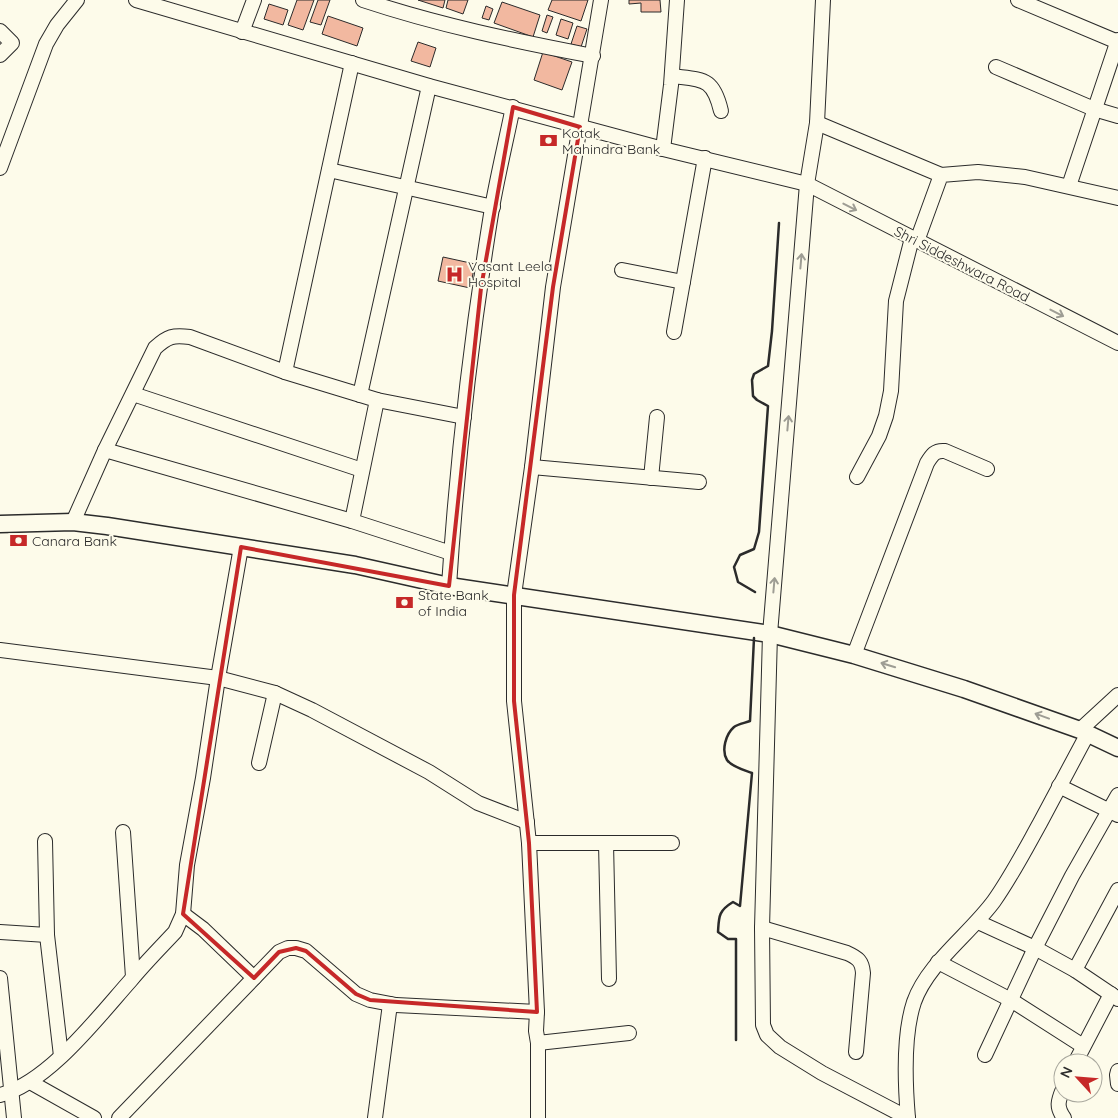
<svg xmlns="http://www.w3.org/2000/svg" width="1118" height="1118" font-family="Quicksand,sans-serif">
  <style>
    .building { fill: #f2b8a0; stroke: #2b2b2b }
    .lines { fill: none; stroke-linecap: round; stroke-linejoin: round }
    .minor-casing { stroke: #2b2b2b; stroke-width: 16 }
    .major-casing { stroke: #2b2b2b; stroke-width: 19 }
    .minor { stroke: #fdfbea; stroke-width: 14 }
    .major { stroke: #fdfbea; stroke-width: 16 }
    .wall { stroke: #2b2b2b; stroke-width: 2.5 }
    .oneway { stroke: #9e9d94 }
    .marked { fill: none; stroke: #c62828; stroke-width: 4; stroke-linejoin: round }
    .labels { text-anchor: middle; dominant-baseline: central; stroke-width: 4; stroke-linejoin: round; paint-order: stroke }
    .poi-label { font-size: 14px; fill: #2b2b2b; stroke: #fdfbea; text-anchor: start }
    .street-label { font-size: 14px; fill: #2b2b2b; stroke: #fdfbea }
  </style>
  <rect width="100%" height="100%" fill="#fdfbea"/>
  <g class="building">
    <path d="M297,0H314L303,30L288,25Z"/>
    <path d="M318,0H330L321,25L310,22Z"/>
    <path d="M418,0H445L443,8Z"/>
    <path d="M448,0H468L463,14L446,8Z"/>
    <path d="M552,0H588L581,21L548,10Z"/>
    <path d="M629,0H660L661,12H641V3L629,4Z"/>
    <path d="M502,2L540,15L533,37L494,23Z"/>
    <path d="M269,4L288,10L283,25L264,19Z"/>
    <path d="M486,6L493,9L489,20L482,18Z"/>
    <path d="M547,15L553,17L547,33L542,31Z"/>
    <path d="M328,16L363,28L357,46L322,34Z"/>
    <path d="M561,19L573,23L568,39L556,35Z"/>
    <path d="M577,26L587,29L581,47L571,44Z"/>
    <path d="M418,42L436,48L430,67L411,61Z"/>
    <path d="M543,52L572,62L562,90L534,80Z"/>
    <path d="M443,257L475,264L470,288L438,281Z"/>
  </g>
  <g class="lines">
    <defs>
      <g id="minor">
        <path d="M136,0L429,86L663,149L807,184L1118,343"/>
        <path d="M363,0C438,25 515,41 593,56"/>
        <path d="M823,0L817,123L807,184L770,634L762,928L763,1025L767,1035L780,1047L822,1073L908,1118"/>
        <path d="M1018,0L1118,42"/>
        <path d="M0,31L12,43L0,55"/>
        <path d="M242,32L254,0"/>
        <path d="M996,67L1094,109L1118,116"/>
        <path d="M672,76C703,80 713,77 721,111"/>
        <path d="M817,123L941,175"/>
        <path d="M663,149L671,85L677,0"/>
        <path d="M0,168L46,44L57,25L77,0"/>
        <path d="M329,170L493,207"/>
        <path d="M1069,186L1118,40"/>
        <path d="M917,241L941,175L978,172L1025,177L1118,198"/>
        <path d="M622,270L683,282"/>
        <path d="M674,332L705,158"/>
        <path d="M285,372L352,63"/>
        <path d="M133,394L362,470"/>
        <path d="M360,395L429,86"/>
        <path d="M377,400L464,417"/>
        <path d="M105,450L155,348C168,336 173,335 190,337L285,372L377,400L352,521"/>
        <path d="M532,467L699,482"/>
        <path d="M857,477L879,436L886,416L891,391L896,301L912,238"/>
        <path d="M651,478L657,417"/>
        <path d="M73,522L105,450L352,521L451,553"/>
        <path d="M449,586C457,461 472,331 492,208C498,174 506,141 513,107"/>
        <path d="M0,650L218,678L275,693L312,710L429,772L478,803L527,822"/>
        <path d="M854,655L927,463C932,455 935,450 945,451L987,469"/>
        <path d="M1080,730L1118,695"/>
        <path d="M259,763L275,693"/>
        <path d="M1059,786L1118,815"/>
        <path d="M123,832L133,977"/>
        <path d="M45,841L47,935L61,1056"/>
        <path d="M529,843H672"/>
        <path d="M606,843L609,979"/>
        <path d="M183,914L203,929L254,978"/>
        <path d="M978,922L1035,948L1075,970L1118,999"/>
        <path d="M762,928L847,953C858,958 862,961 863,973L856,1052"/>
        <path d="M0,932L47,935"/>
        <path d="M938,962L1011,1000L1083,1046"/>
        <path d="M1075,970L1118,890"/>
        <path d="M0,978L14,1118"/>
        <path d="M538,1043L629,1033"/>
        <path d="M985,1055L1035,948L1072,876L1118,795"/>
        <path d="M1075,1063L1111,994"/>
        <path d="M1118,1071L1117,1075L1118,1084"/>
        <path d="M30,1082L94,1118"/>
        <path d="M1063,1089C1058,1101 1056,1107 1064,1118"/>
        <path d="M0,1095C48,1083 98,1017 131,980C145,963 160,948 175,932L183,914L187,865L203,778L218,678L241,547"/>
        <path d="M119,1118L279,952L288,948H296L306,951L356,994L370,1000L396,1005L537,1012"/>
        <path d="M375,1118L390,1004"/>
        <path d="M538,1118V1043L536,1031L537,1012L529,843L514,701V595L532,467L553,287L601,0"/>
        <path d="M908,1118C905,1083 903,1035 914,1002C928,963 969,935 994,901C1011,877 1025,850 1040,823C1056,793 1072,763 1088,733"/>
      </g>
      <path id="major" d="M0,524L73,522L107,526L355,565L449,586L770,634L854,655L964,689L1080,730L1118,748"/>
    </defs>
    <use href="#minor" class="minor-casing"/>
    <use href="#major" class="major-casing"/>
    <use href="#minor" class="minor"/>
    <use href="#major" class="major"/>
    <g class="wall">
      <path d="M755,592L738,582L734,567L740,555L754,549L759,532L768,406L757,400L753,396L752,380L754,374L768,366L772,331L779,223"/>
      <path d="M736,1040V939H728L718,932C719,917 718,911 733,902L740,906L752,773C744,770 732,767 727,760C721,750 726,734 734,727C738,724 745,723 750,721L754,638"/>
    </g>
  </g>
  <defs><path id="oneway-shaft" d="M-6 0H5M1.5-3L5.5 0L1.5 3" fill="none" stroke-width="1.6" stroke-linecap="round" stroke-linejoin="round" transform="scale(1.25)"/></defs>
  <g class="oneway">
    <use href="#oneway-shaft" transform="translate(850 207) rotate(27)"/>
    <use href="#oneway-shaft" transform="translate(801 261) rotate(-85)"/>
    <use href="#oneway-shaft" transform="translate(1057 313) rotate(27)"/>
    <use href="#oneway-shaft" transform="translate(788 423) rotate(-85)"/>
    <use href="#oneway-shaft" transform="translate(774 585) rotate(-85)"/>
    <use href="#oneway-shaft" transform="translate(888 665) rotate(-163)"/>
    <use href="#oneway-shaft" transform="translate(1042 716) rotate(-160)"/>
  </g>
  <path class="marked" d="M513,107L580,127L553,287L514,595V701L529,843L537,1012L370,1000L356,994L306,951L296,948L279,952L254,978L183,914L241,547L449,586L481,288Z"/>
  <defs>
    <symbol id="bank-bare" viewBox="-9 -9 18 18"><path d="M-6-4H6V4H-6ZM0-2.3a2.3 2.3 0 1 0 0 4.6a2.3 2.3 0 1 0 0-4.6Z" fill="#c62828" stroke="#fdfbea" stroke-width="2.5" paint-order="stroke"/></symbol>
    <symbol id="hospital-bare" viewBox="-9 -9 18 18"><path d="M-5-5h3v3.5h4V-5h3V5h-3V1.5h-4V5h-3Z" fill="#c62828" stroke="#fdfbea" stroke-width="2.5" paint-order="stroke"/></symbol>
  </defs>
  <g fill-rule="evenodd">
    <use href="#bank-bare" x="536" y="128" width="25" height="25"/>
    <use href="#hospital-bare" x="442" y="262" width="25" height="25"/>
    <use href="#bank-bare" x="6" y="528" width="25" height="25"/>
    <use href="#bank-bare" x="392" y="590" width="25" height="25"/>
  </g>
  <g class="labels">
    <g class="poi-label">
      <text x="562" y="133">Kotak<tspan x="562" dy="16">Mahindra Bank</tspan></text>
      <text x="468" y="266">Vasant Leela<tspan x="468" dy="16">Hospital</tspan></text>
      <text x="32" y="541">Canara Bank</text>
      <text x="418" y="595">State Bank<tspan x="418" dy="16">of India</tspan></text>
    </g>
    <g class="street-label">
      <text transform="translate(962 264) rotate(27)">Shri Siddeshwara Road</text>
    </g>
  </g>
  <g transform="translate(1078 1078) rotate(296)"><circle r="24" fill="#fdfbea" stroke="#a9a89e"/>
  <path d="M0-4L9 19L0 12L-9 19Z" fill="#c62828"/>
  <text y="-8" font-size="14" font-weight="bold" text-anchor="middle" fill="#2b2b2b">N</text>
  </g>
</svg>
